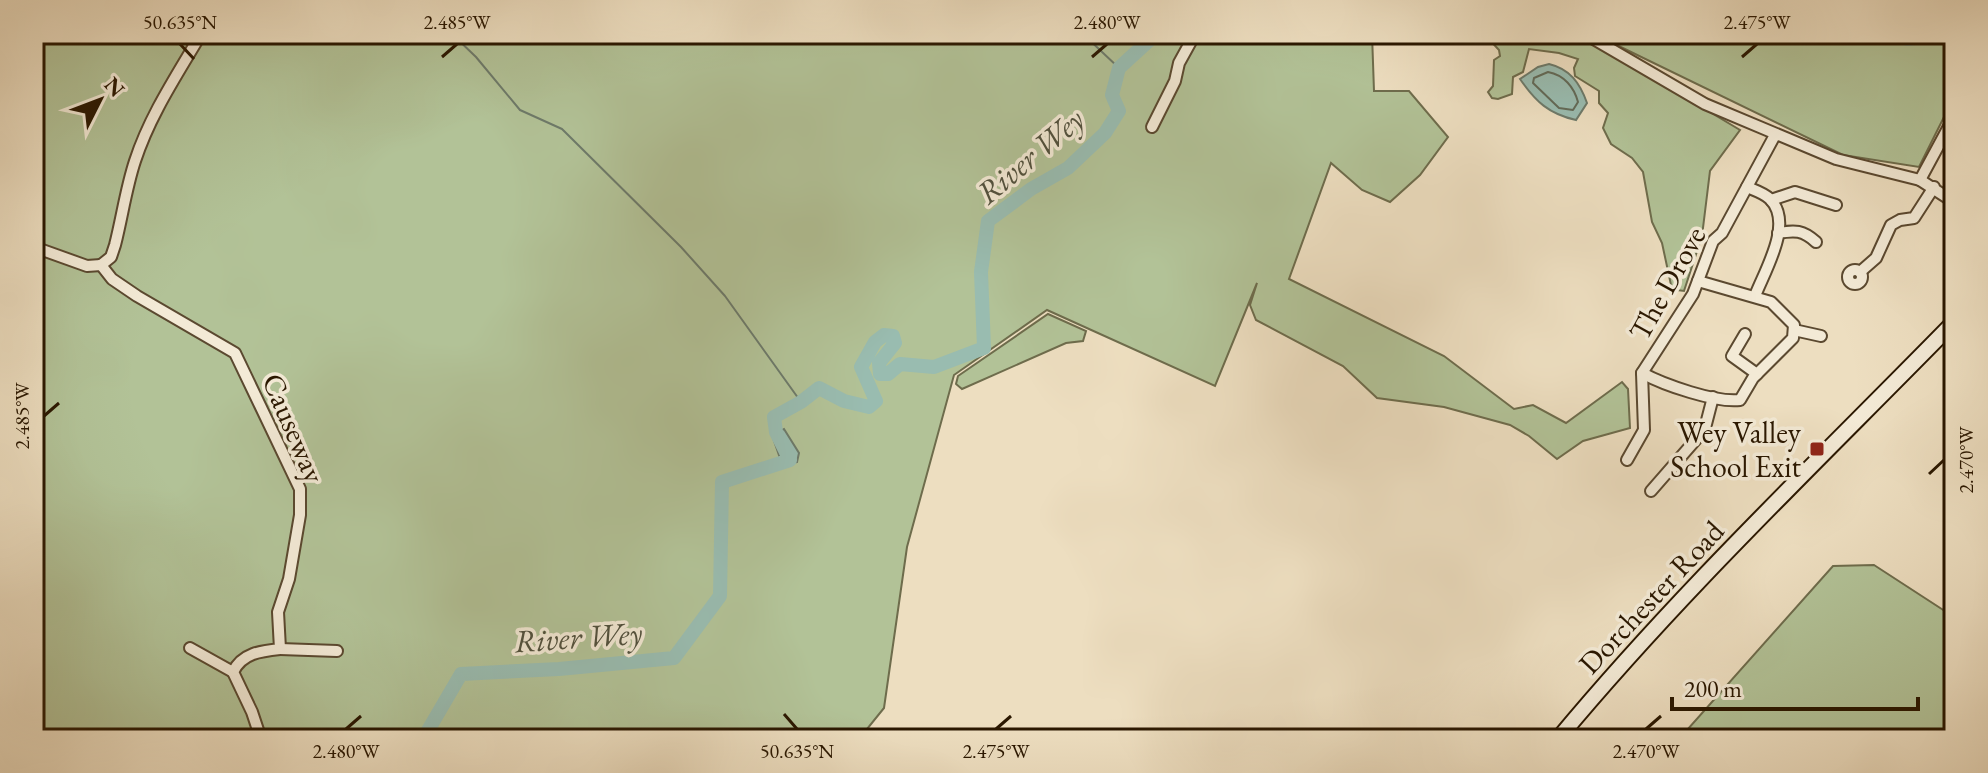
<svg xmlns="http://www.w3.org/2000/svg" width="1988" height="773" font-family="'EB Garamond',serif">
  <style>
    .green { fill: #b2c297; stroke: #6e6c4c; stroke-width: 2 }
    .water { fill: #99bcb0; stroke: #6d7a6a; stroke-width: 2 }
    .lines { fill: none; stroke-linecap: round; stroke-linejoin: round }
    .shore { stroke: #626a58; stroke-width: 2 }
    .stream { stroke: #6d7a6a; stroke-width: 2 }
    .river { stroke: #99bcb0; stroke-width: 14 }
    .street-casing { stroke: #5b4930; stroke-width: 14 }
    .secondary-casing { stroke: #2a1700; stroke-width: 18 }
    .street { stroke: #f3ead6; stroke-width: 10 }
    .secondary { stroke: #f3ead6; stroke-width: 14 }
    .ticks { fill: none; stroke: #2a1700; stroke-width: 3 }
    .poi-dot { fill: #8f2418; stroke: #f3ead6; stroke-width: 3 }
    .labels { text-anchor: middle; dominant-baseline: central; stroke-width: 7; stroke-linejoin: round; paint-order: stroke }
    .street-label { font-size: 30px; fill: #2a1700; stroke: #f3ead6 }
    .poi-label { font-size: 30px; fill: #2a1700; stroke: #f3ead6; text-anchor: end }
    .water-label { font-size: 32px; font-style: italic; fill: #51513e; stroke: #f3ead6 }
    .neatline { fill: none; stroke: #2a1700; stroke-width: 3 }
    .ticks-label { font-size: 20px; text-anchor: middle; fill: #2a1700 }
  </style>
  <rect width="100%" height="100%" fill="#eddec0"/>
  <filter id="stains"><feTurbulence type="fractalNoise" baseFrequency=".0025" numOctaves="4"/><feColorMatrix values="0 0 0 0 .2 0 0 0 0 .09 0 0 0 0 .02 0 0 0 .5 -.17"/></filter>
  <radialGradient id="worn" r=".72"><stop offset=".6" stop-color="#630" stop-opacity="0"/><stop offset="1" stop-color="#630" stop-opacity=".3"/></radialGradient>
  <g class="green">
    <path d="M34,34H1372L1374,91H1409L1448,137L1420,175L1390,202L1362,190L1331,163L1289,279L1444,356L1514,409L1533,405L1566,423L1622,382L1628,389L1630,428L1583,441L1557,459L1529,436L1510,425L1444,407L1377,398L1343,366L1256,320L1250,305L1257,283L1215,386L1047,310L954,375L907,547L884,708L859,739H34Z"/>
    <path d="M1477,34H1579L1740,130L1710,171L1702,236L1684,291L1677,290L1671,285L1662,243L1652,222L1643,172L1632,158L1611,144L1603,128L1608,113L1599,103V91L1575,76L1574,68L1578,59L1559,53L1529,49L1523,72L1513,77L1512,94L1498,99L1492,98L1488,92L1493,86L1494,60L1500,56L1499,50L1487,37Z"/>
    <path d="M1594,34H1954V97L1919,167L1843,155Z"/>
    <path d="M1048,314L1086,331L1083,341L1066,343L962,389L956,384L958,376Z"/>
    <path d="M1874,565L1954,617V739H1679L1833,566Z"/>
  </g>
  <g class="water">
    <path d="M1549,64C1570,69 1580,83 1587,103L1576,120C1549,114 1536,102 1520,79L1538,67Z"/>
    <path d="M784,429L799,453L797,462L782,464L772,435Z"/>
  </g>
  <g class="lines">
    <path class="shore" d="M1548,72C1564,75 1574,87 1578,102L1573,110L1559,108L1533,83L1534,78Z"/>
    <g class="stream">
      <path d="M452,34L476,57L520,110L562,129L681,247L725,296L801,402"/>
      <path d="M1083,34L1119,68"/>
    </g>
    <g class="river">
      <path d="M1893,34L1908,39L1938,34"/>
      <path d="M423,739L461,674L559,669L674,658L720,596L722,482L790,460L776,432L774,417L801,402L819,388L844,401L869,407L876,401L861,367L875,342L884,335L893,336L895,343L879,363L880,374H888L900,364L934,367L984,348L981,272L988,221L1031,189L1068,168L1105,133L1119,111L1112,95L1119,68L1156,34"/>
    </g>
    <defs>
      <g id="street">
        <path d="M925,34H938"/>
        <path d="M1585,34L1705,104L1836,159L1920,180L1954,202"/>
        <path d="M1152,127L1175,81L1179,63L1195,34"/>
        <path d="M1920,180L1954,117"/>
        <path d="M1747,187C1754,190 1764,193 1770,199C1794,223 1765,270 1755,296"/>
        <path d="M1771,200L1795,192L1836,205"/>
        <path d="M1778,233C1795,230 1803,230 1816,242"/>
        <path d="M34,247L87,266L101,265"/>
        <path d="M101,265L112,279L137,296L235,353L300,489V515L289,579L278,612L280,649C261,651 242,653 233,672L252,712L261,739"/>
        <path d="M101,265L111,257L115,245C122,218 126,188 135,161C150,115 177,75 201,34"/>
        <circle cx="1855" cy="277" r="7"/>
        <path d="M1860,272L1876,258L1891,225L1900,220L1914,218L1934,187"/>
        <path d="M1794,330L1821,336"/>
        <path d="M1745,334L1732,356L1757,374"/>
        <path d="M1642,373C1664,385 1716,403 1740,400L1753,378L1793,338L1794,325L1771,302L1698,281"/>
        <path d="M1627,460L1644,430L1642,373L1693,294L1713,241L1722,233L1775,135"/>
        <path d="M1651,491L1699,436L1705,428L1713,397"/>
        <path d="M190,648L233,672"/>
        <path d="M280,649L337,651"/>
      </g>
      <path id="secondary" d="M1558,739C1681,591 1820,459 1954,322"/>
    </defs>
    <use href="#street" class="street-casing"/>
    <use href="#secondary" class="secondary-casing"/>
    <use href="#street" class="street"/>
    <use href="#secondary" class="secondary"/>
  </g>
  <path class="ticks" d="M180,44L194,59M442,57L457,44M1092,57L1107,44M1742,57L1757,44M44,416L59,403M1929,474L1944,460M784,714L797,729M346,729L361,716M996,729L1011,716M1646,729L1661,716"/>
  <rect class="poi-dot" x="1809" y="441" width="16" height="16" rx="4"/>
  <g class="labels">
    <g class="street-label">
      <text transform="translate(1667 283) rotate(-61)">The Drove</text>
      <text transform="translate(294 428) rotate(67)">Causeway</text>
      <text transform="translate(1651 597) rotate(-47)">Dorchester Road</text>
    </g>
    <g class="poi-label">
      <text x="1801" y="432">Wey Valley<tspan x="1801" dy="34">School Exit</tspan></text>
    </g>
    <g class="water-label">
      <text transform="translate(1030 156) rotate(-40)">River Wey</text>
      <text transform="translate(578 637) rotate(-4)">River Wey</text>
    </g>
  </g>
  <rect width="1988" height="773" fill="none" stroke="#eddec0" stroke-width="88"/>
  <g transform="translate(100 100) rotate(48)" stroke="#f3ead6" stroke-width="6" paint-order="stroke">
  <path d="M0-6L14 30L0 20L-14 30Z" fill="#2a1700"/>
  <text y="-12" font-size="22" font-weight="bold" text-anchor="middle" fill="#2a1700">N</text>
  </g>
  <path d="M1672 697v12h246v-12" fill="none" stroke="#2a1700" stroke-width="4"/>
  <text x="1684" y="697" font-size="24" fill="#2a1700" stroke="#f3ead6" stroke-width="6" paint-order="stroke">200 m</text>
  <rect x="44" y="44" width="1900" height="685" class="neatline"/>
  <g class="ticks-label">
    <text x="180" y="29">50.635°N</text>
    <text x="457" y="29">2.485°W</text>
    <text x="1107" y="29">2.480°W</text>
    <text x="1757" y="29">2.475°W</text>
    <text transform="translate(22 416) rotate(-90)" y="7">2.485°W</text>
    <text transform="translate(1966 460) rotate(-90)" y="7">2.470°W</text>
    <text x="346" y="758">2.480°W</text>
    <text x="797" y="758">50.635°N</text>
    <text x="996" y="758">2.475°W</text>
    <text x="1646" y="758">2.470°W</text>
  </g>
  <rect width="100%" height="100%" filter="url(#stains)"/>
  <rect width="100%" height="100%" fill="url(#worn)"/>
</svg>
